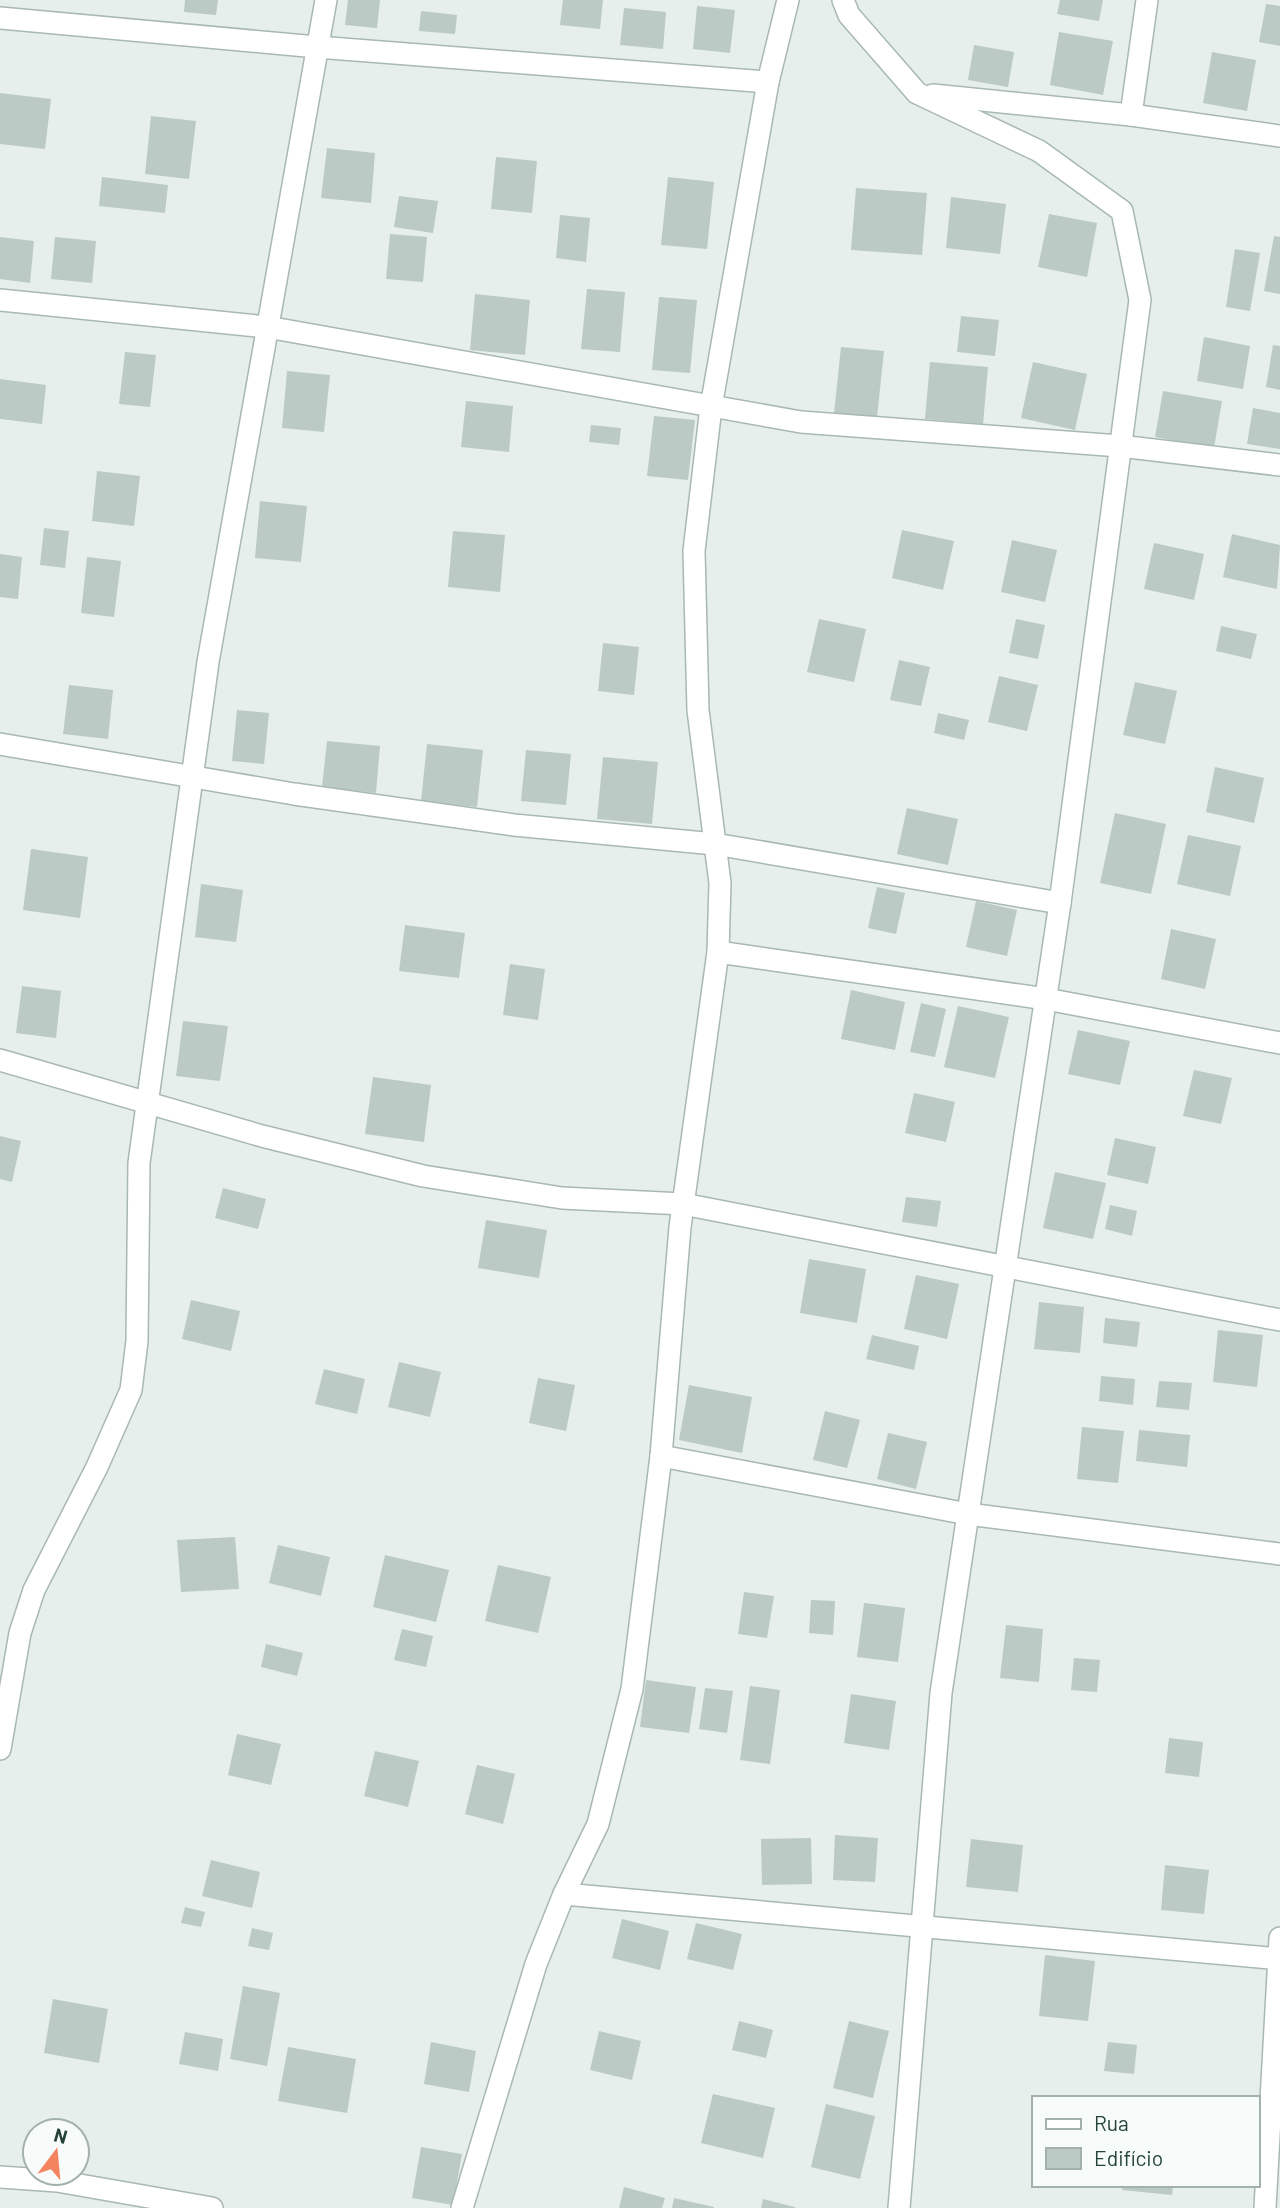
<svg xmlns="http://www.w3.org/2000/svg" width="1280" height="2208" font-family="Barlow,sans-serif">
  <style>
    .building { fill: #bbcac4 }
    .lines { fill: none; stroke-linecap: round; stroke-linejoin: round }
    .minor-casing { stroke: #a8b8b2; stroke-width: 24 }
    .minor { stroke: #fff; stroke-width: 21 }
  </style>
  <rect width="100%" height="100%" fill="#e6efeb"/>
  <g class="building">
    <path d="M185,0H218L216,15L184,12Z"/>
    <path d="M348,0H380L377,28L345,25Z"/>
    <path d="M563,0H603L600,29L560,25Z"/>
    <path d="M1060,0H1103L1099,21L1057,14Z"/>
    <path d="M1266,4L1280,6V46L1259,42Z"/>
    <path d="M697,6L735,10L730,53L693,49Z"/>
    <path d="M624,8L666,12L663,49L620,45Z"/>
    <path d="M421,11L457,15L455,34L419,31Z"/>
    <path d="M1059,32L1113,41L1103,95L1050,85Z"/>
    <path d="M974,45L1014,52L1008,87L968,80Z"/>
    <path d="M1212,52L1256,60L1247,111L1203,103Z"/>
    <path d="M0,93L51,99L45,149L0,144Z"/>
    <path d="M151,116L196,121L189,179L145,174Z"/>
    <path d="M327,148L375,153L371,203L321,198Z"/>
    <path d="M496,157L537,161L532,213L491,209Z"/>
    <path d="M102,177L168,185L165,213L99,206Z"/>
    <path d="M668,177L714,182L707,249L661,245Z"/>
    <path d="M856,188L927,193L922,255L851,250Z"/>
    <path d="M399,196L438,201L433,233L394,227Z"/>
    <path d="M951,197L1006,204L1000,254L946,248Z"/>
    <path d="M1049,214L1097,223L1087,277L1038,267Z"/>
    <path d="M560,215L590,218L586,262L556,258Z"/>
    <path d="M390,234L427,237L423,282L386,279Z"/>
    <path d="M1274,236L1280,237V294L1264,291Z"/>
    <path d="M0,237L34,241L30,283L0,279Z"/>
    <path d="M55,237L96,241L92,283L51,279Z"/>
    <path d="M1235,249L1260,253L1250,311L1226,307Z"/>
    <path d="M587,289L625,292L620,352L581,349Z"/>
    <path d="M475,294L530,300L525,355L470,350Z"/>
    <path d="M659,297L697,300L690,373L652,370Z"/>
    <path d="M961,316L999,320L995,356L957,352Z"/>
    <path d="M1204,337L1250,346L1243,389L1197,381Z"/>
    <path d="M1273,345L1280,346V390L1266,387Z"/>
    <path d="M841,347L884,351L877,417L834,413Z"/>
    <path d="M125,352L156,355L150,407L119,404Z"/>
    <path d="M930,362L988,367L983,424L925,419Z"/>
    <path d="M1033,362L1087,374L1075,430L1021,418Z"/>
    <path d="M287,371L330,375L324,432L282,428Z"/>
    <path d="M0,379L46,385L42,424L0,419Z"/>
    <path d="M1163,391L1222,401L1214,448L1155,437Z"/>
    <path d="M466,401L513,406L509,452L461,447Z"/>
    <path d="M1253,408L1280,413V449L1247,444Z"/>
    <path d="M654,416L695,420L688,480L647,476Z"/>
    <path d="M591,425L621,428L619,445L589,442Z"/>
    <path d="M97,471L140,476L134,526L92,521Z"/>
    <path d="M260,501L307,506L301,562L255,558Z"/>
    <path d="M44,528L69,531L65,568L40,565Z"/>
    <path d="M902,530L954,541L943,590L892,578Z"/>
    <path d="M453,531L505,535L500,592L448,587Z"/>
    <path d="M1232,534L1280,545L1277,589L1223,577Z"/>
    <path d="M1012,540L1057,550L1045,602L1001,592Z"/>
    <path d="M1154,543L1204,554L1194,600L1144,589Z"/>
    <path d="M0,554L22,557L18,599L0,597Z"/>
    <path d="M87,557L121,561L114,617L81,613Z"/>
    <path d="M819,619L866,629L854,682L807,672Z"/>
    <path d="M1016,619L1045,625L1038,659L1009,653Z"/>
    <path d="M1221,626L1257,634L1251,659L1216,651Z"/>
    <path d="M603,643L639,647L634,695L598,691Z"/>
    <path d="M899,660L930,667L921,706L890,700Z"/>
    <path d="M999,676L1038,685L1027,731L988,722Z"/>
    <path d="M1135,682L1177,691L1165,744L1123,735Z"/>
    <path d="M69,685L113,690L108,739L63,734Z"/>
    <path d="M237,710L269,713L264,764L232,761Z"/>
    <path d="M938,713L969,720L964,740L934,733Z"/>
    <path d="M327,741L380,746L376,793L322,787Z"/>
    <path d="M427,744L483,750L477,807L421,801Z"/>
    <path d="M526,750L571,754L566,805L521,801Z"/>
    <path d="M603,757L658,762L652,824L597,819Z"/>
    <path d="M1215,767L1264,778L1254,823L1206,812Z"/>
    <path d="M907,808L958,819L948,865L897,854Z"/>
    <path d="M1115,813L1166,824L1151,894L1100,883Z"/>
    <path d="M1188,835L1241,846L1230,896L1177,884Z"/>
    <path d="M31,849L88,857L80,918L23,910Z"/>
    <path d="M201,884L243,890L236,942L195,937Z"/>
    <path d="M877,887L905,893L896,934L868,928Z"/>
    <path d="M976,901L1017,910L1007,956L966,947Z"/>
    <path d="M405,925L465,933L459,978L399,971Z"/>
    <path d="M1171,929L1216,939L1205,989L1161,979Z"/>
    <path d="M510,964L545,969L538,1020L503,1015Z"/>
    <path d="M22,986L61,991L56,1038L16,1033Z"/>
    <path d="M851,990L905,1002L895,1050L841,1039Z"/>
    <path d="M921,1003L946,1009L935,1057L910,1052Z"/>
    <path d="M958,1006L1009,1017L995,1078L944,1067Z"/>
    <path d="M183,1021L228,1026L220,1081L176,1076Z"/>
    <path d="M1078,1030L1130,1041L1120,1085L1068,1074Z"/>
    <path d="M1194,1070L1232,1078L1221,1124L1183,1116Z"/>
    <path d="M373,1077L431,1085L424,1142L365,1134Z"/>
    <path d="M914,1093L955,1102L946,1142L905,1133Z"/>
    <path d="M0,1136L21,1141L12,1182L0,1179Z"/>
    <path d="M1115,1138L1156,1147L1148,1184L1107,1175Z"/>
    <path d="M1055,1172L1106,1183L1093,1239L1043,1228Z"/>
    <path d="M223,1188L266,1199L258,1229L215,1218Z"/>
    <path d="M906,1197L941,1201L937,1227L902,1222Z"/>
    <path d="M1110,1205L1137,1211L1132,1236L1105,1229Z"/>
    <path d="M486,1220L547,1230L539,1278L478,1268Z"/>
    <path d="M809,1259L866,1269L857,1323L800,1313Z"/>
    <path d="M916,1275L959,1284L947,1339L904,1329Z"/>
    <path d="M191,1300L240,1311L231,1351L182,1339Z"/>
    <path d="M1039,1302L1084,1307L1080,1353L1034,1349Z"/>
    <path d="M1105,1318L1140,1322L1137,1347L1103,1343Z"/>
    <path d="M1218,1330L1263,1335L1257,1387L1213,1382Z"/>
    <path d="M872,1335L919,1346L914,1370L866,1359Z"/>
    <path d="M399,1362L441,1372L430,1417L388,1407Z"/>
    <path d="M324,1369L365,1379L357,1414L315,1404Z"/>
    <path d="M1101,1376L1135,1379L1133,1405L1099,1401Z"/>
    <path d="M538,1378L575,1385L566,1431L529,1423Z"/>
    <path d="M1159,1381L1192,1383L1189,1410L1156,1407Z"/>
    <path d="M689,1385L752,1397L742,1453L679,1440Z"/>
    <path d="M825,1411L860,1420L847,1468L813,1460Z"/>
    <path d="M1082,1427L1124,1431L1118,1483L1077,1479Z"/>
    <path d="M1139,1430L1190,1435L1187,1467L1136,1461Z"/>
    <path d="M888,1433L927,1442L916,1489L877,1479Z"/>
    <path d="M235,1537L239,1589L181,1592L177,1540Z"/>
    <path d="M278,1545L330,1557L321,1596L269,1583Z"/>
    <path d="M385,1555L449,1570L436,1622L373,1607Z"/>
    <path d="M498,1565L551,1577L538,1633L485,1621Z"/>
    <path d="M744,1592L774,1596L767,1638L738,1634Z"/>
    <path d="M811,1600L835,1601L833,1635L809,1633Z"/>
    <path d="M864,1603L905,1608L898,1662L857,1657Z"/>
    <path d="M1006,1625L1043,1629L1039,1682L1000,1678Z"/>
    <path d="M402,1629L433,1636L426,1667L394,1660Z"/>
    <path d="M266,1644L303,1653L297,1676L261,1667Z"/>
    <path d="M1074,1658L1100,1660L1097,1692L1071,1690Z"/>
    <path d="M646,1680L696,1687L689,1733L640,1727Z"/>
    <path d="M750,1686L780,1690L770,1764L740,1760Z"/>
    <path d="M705,1688L733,1691L727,1733L699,1729Z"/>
    <path d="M851,1694L896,1701L889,1750L844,1743Z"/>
    <path d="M237,1734L281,1744L271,1785L228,1775Z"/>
    <path d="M1169,1738L1203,1742L1199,1777L1165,1773Z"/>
    <path d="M375,1751L419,1761L408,1807L364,1796Z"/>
    <path d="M477,1765L515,1774L503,1824L465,1814Z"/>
    <path d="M835,1835L878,1838L875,1882L833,1880Z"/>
    <path d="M811,1838L812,1884L762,1885L761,1839Z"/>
    <path d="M971,1839L1023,1845L1018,1892L966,1887Z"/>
    <path d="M211,1860L260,1872L252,1908L202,1896Z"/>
    <path d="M1165,1865L1209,1870L1204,1914L1161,1910Z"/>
    <path d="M185,1907L205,1912L201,1927L181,1923Z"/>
    <path d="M622,1919L669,1931L660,1970L612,1958Z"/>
    <path d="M696,1923L742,1934L733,1970L687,1959Z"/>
    <path d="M252,1928L273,1933L269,1950L248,1946Z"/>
    <path d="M1045,1955L1095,1961L1088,2021L1039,2016Z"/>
    <path d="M243,1986L280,1993L267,2066L230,2059Z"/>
    <path d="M53,1999L108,2009L99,2063L44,2053Z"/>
    <path d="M739,2021L773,2030L766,2058L732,2050Z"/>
    <path d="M849,2021L889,2031L873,2098L833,2088Z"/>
    <path d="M599,2031L641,2041L632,2080L590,2070Z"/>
    <path d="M185,2032L223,2039L218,2071L179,2064Z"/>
    <path d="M431,2042L476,2051L469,2092L424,2084Z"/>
    <path d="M1108,2042L1137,2045L1134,2074L1104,2071Z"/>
    <path d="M288,2047L356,2059L347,2113L278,2101Z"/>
    <path d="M713,2094L775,2108L763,2158L701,2143Z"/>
    <path d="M826,2104L875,2116L860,2179L811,2167Z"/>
    <path d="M421,2147L462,2154L453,2205L412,2198Z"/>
    <path d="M1123,2185H1173L1172,2195L1122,2190Z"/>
    <path d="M624,2187L665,2198L662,2208H619Z"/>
    <path d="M674,2198L714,2207V2208H672Z"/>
    <path d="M763,2199L795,2207V2208H761Z"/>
  </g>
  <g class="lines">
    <defs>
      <g id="minor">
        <path d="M843,0L849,15L917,93L1039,151L1122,211L1140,300L1060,903L941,1693L899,2208"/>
        <path d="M0,18L317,47L768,82"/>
        <path d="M933,95L1131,115L1280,136"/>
        <path d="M1131,115L1147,0"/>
        <path d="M0,300L267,327L801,422L1120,446L1280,465"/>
        <path d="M0,744L294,794L514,825L715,844L1060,903"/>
        <path d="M718,952L1046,999L1280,1043"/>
        <path d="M0,1060L262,1136L423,1176L562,1198L683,1204L1280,1320"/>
        <path d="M661,1456L968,1514L1280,1554"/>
        <path d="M0,1749L20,1633L34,1590L97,1467L131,1390L137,1341L139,1163L208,662L326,0"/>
        <path d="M564,1894L1280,1959"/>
        <path d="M0,2177L57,2181L212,2208"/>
        <path d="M462,2208L536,1964L564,1894L598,1824L632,1689L661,1456L680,1227L718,952L720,883L698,710L694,551L711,407L768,82L788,0"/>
        <path d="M1265,2208L1280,1938"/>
      </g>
    </defs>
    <use href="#minor" class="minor-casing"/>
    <use href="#minor" class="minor"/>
  </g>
  <rect x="1032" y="2096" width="228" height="91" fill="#f7fbf9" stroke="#a3b1ad" stroke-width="2"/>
  <rect x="1046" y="2119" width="35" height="10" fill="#ffffff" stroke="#a3b1ad" stroke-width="2"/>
  <text x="1094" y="2131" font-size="21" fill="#24423a">Rua</text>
  <rect x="1046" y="2148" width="35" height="21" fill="#bbcac4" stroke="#a3b1ad" stroke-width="2"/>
  <text x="1094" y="2166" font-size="21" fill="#24423a">Edifício</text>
  <g transform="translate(56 2152) rotate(16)"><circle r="33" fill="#f7fbf9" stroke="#a3b1ad" stroke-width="2"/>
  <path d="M0-5L12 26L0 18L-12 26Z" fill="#f4845f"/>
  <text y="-10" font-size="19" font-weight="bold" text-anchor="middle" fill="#24423a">N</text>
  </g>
</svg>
